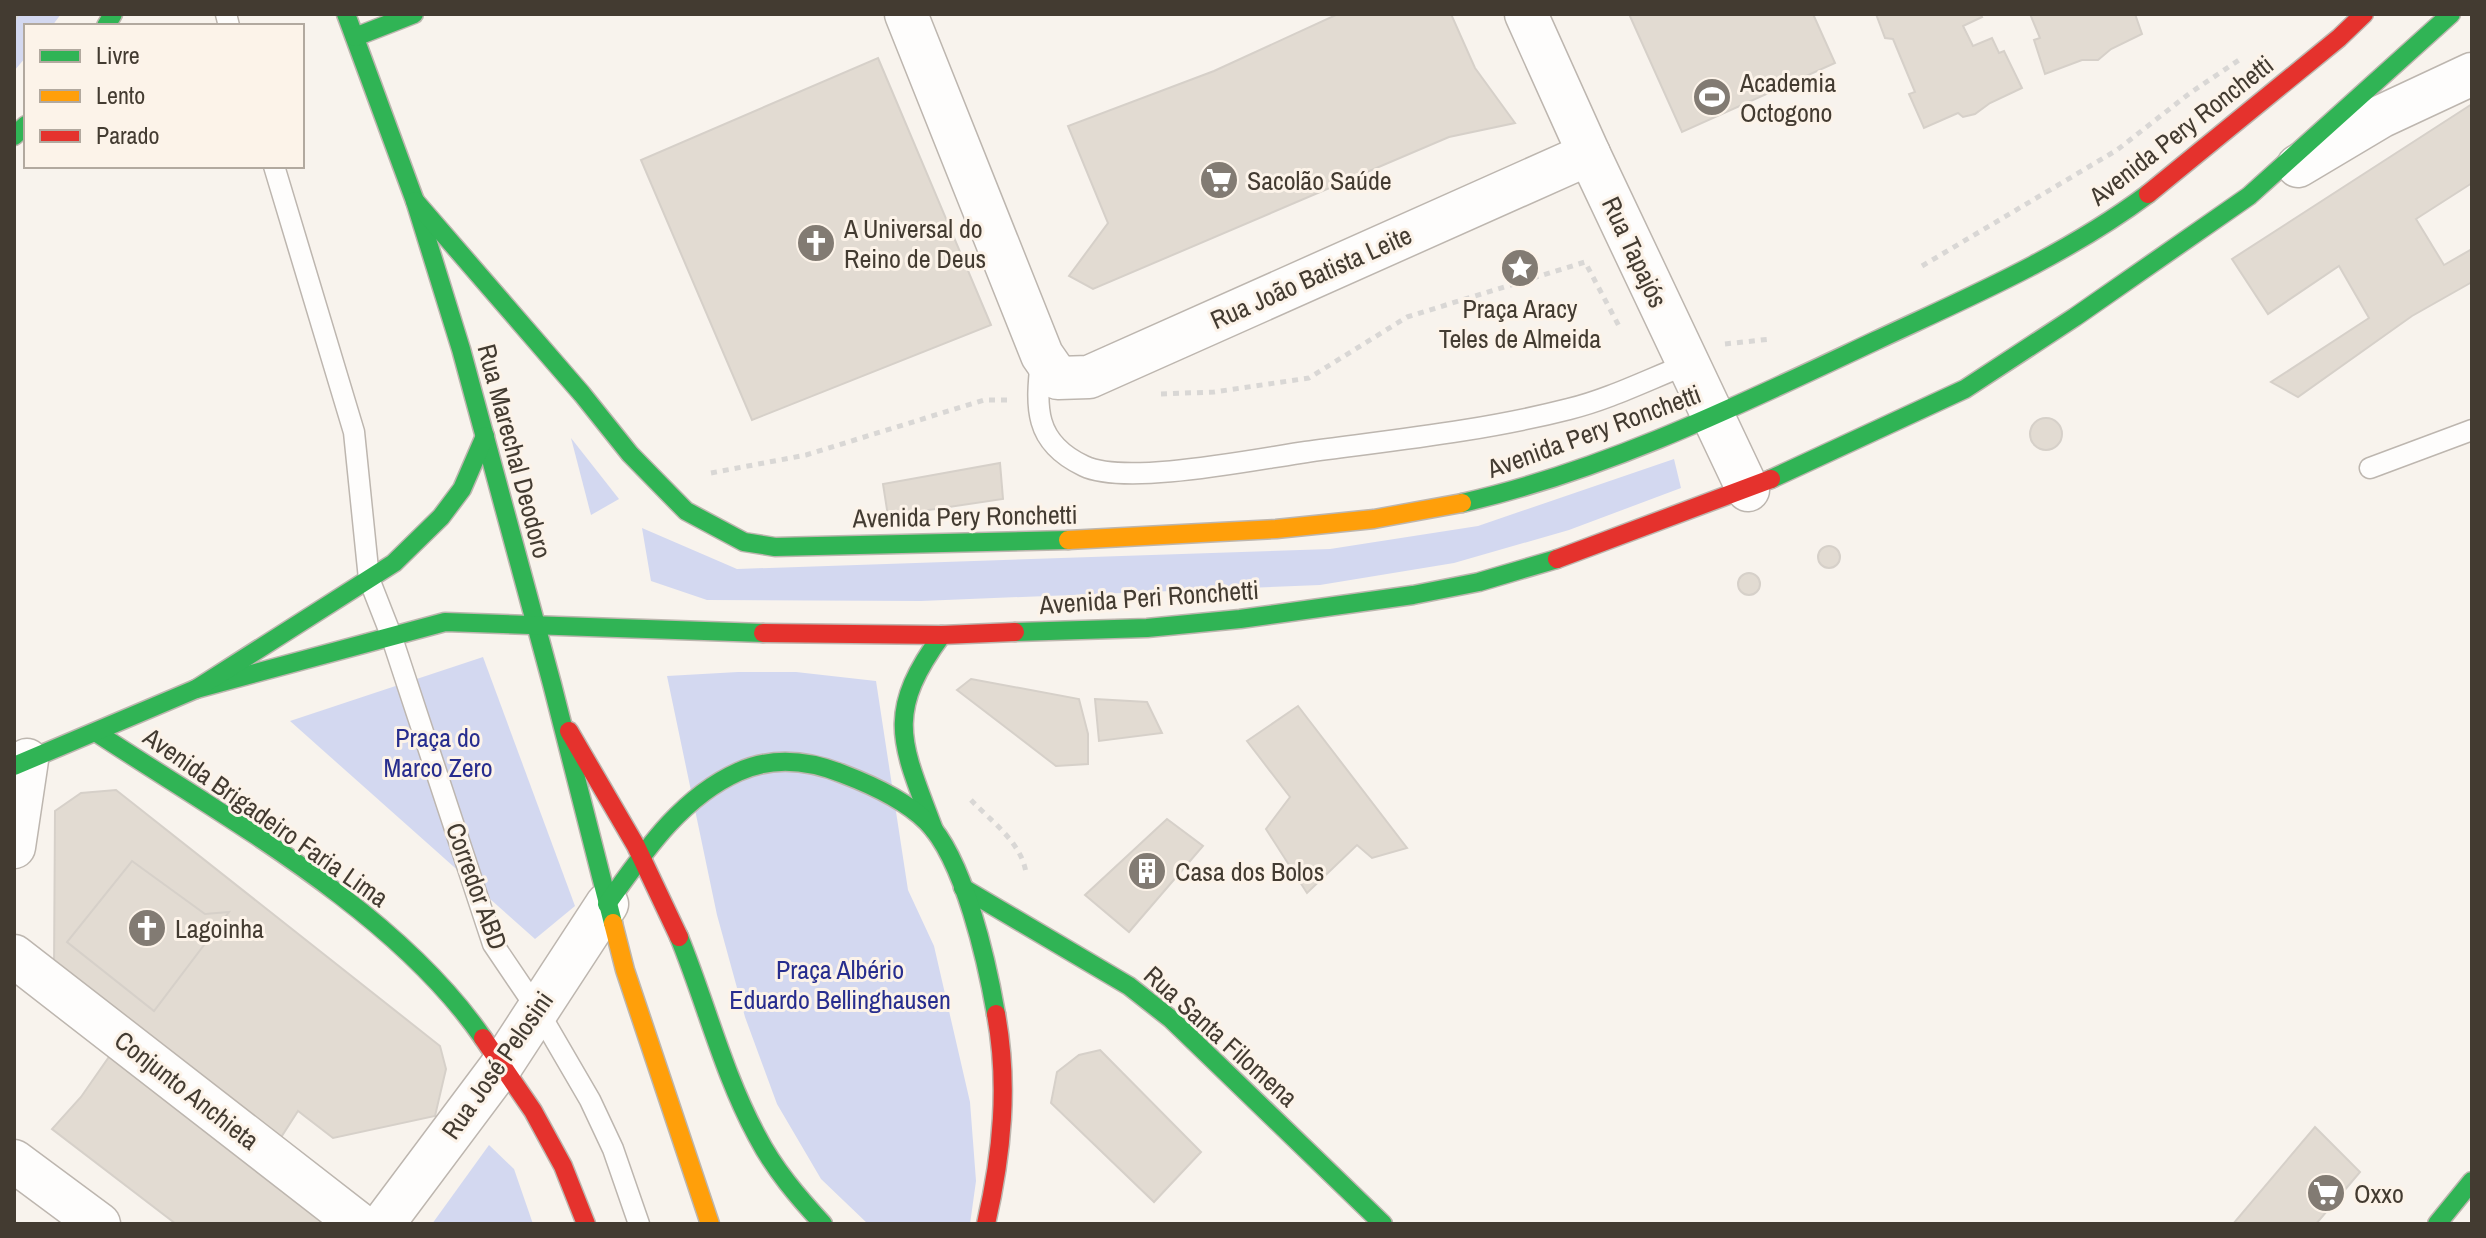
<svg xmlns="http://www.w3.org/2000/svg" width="2486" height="1238" font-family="'Archivo Narrow',sans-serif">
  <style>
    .green { fill: #d3d8f0 }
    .building { fill: #e2dbd2; stroke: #d6d0c9; stroke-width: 2 }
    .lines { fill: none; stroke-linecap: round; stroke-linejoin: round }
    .lane-casing { stroke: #bdb6af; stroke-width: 23 }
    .street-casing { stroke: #bdb6af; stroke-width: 45 }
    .fast-casing { stroke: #bdb6af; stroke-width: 21 }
    .slow-casing { stroke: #bdb6af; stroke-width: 21 }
    .jam-casing { stroke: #bdb6af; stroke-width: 21 }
    .path { stroke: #d9d7d5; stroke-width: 5; stroke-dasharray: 6 6; stroke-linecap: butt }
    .lane { stroke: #fefdfc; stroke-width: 20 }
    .street { stroke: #fefdfc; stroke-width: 42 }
    .fast { stroke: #30b455; stroke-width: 18 }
    .slow { stroke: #ff9f0a; stroke-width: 18 }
    .jam { stroke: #e5322d; stroke-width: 18 }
    .labels { text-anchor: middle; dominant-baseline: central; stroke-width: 6; stroke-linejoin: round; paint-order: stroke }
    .poi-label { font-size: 26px; fill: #433b31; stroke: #fcf3e9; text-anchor: start }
    .street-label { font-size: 26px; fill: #433b31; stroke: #fcf3e9 }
    .park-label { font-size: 26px; fill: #272d8e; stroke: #fcf3e9 }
  </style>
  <rect width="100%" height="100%" fill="#f8f3ed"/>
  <g class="green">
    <path d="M14,14H61L52,26H26V57L14,71Z"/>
    <path d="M571,438L619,499L591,515Z"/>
    <path d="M1674,459L1681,488L1569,530L1454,563L1320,585L921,601L707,600L651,581L642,528L737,569L1330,549L1478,526Z"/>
    <path d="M483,657L575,906L535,939L290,721Z"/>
    <path d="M738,672H796L876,681L908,890L934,946L970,1102L976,1181L970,1224H868L821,1179L777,1104L745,1017L717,915L667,676Z"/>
    <path d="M489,1145L514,1169L533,1224H432Z"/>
  </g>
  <g class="building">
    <path d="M1338,14H1451L1475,68L1515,123L1449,137L1093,289L1069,276L1108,223L1068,126L1214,71Z"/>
    <path d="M1629,14H1813L1835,63L1682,132Z"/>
    <path d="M1876,14H1980L1982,17L1963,26L1973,46L1992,38L1999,53L2004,51L2022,88L1990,103L1975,114L1963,117L1958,113L1924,128L1909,94L1915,92L1893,39L1885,38Z"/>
    <path d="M2030,14H2135L2142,34L2111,49L2098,60H2082L2045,74L2034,40L2040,38Z"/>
    <path d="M878,58L991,325L752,420L641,160Z"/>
    <path d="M2472,104V183L2416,219L2444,265L2472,249V282L2412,316L2298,397L2271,382L2369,318L2339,266L2268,314L2232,259Z"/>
    <circle cx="2046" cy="434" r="16"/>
    <path d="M1000,463L1003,499L888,516L883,484Z"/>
    <circle cx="1829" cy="557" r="11"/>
    <circle cx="1749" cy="584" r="11"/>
    <path d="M971,679L1079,699L1088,734V764L1056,766L957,690Z"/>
    <path d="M1095,699L1147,702L1162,733L1099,741Z"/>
    <path d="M1298,706L1407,848L1372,858L1357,845L1307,893L1266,829L1290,797L1247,741Z"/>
    <path d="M116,790L440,1046L446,1069L435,1116L333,1138L298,1111L278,1142L54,973L55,811L81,793Z"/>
    <path d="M1167,819L1203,846L1129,932L1085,895Z"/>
    <path d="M132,861L205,914L229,912L154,1011L67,942Z"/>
    <path d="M1100,1050L1201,1152L1154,1202L1051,1103L1057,1072L1079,1055Z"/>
    <path d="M111,1054L328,1224H176L52,1129L81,1097Z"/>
    <path d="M2315,1127L2360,1172L2316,1224H2233Z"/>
  </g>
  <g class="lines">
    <defs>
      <g id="lane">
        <path d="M226,14L229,26"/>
        <path d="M274,166L354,432L369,579L391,635L493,944L537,1009L590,1100L613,1149L639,1224"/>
        <path d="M1041,359C1036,407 1033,442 1084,466C1126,486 1257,459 1306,452C1394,440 1483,431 1569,409C1610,399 1649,379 1688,364"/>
        <path d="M2370,468L2472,430"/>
      </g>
      <g id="street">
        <path d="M906,14L1042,355L1058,378L1089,377L1589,154"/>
        <path d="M1526,14L1589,154L1748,490"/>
        <path d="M2298,166L2382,116L2472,74"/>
        <path d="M14,847L27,760"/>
        <path d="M14,956L359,1224"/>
        <path d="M14,1161L99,1224"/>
        <path d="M383,1224L502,1065L607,904"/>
      </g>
      <g id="fast">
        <path d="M346,14L415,201L461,349L552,684L613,923"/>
        <path d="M106,26L113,14"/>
        <path d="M355,37L414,14"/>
        <path d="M14,136L26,125"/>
        <path d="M415,201L582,394L630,454L686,511L744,542L775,547L1068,540"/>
        <path d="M1771,479L1965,389L2075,317L2249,196L2451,14"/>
        <path d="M1462,503C1607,470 1741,404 1875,341C1969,297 2065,256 2148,194"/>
        <path d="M1015,632L1147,628L1240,619L1413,595L1479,582L1557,559"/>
        <path d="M196,689L445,622L763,633"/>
        <path d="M97,733C226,818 395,910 483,1038"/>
        <path d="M14,766L196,689L394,563L441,517L462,489L485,436"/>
        <path d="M934,830C902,744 883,715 942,635"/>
        <path d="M963,888L1129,986L1171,1019L1383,1224"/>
        <path d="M607,904C643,854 680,798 738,772C773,756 808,760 843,774C872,785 905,800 927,822C964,859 987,962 996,1014"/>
        <path d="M679,937C706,1003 723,1073 757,1136C774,1169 798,1197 823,1224"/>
        <path d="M2437,1224L2472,1181"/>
      </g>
      <g id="slow">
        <path d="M1068,540L1276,529L1374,519L1462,503"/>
        <path d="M613,923L625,970L710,1224"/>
      </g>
      <g id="jam">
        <path d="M2148,194L2339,38L2364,14"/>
        <path d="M1557,559L1771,479"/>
        <path d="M763,633L942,635L1015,632"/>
        <path d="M569,731L636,846L679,937"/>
        <path d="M483,1038L533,1111L563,1166L586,1224"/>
        <path d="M986,1224C1002,1154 1009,1085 996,1014"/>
      </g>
    </defs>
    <use href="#lane" class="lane-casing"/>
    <use href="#street" class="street-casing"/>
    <use href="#fast" class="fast-casing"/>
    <use href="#slow" class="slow-casing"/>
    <use href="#jam" class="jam-casing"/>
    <g class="path">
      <path d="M14,19L17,14"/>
      <path d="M1922,266L2117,150L2190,93L2242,58"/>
      <path d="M1725,344L1771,339"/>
      <path d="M1161,394L1214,392L1309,378L1407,317L1585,262L1620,328"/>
      <path d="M711,473L806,455L984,400H1007"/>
      <path d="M971,800C991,821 1022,843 1026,873"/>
    </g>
    <use href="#lane" class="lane"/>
    <use href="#street" class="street"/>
    <use href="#fast" class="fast"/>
    <use href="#slow" class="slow"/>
    <use href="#jam" class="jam"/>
  </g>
  <defs>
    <symbol id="stadium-disc" viewBox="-11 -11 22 22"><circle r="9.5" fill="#827b73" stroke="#fcf3e9"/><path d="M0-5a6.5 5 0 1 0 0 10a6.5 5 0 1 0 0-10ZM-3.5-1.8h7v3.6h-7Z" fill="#fff"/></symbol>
    <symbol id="supermarket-disc" viewBox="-11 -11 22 22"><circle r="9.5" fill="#827b73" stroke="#fcf3e9"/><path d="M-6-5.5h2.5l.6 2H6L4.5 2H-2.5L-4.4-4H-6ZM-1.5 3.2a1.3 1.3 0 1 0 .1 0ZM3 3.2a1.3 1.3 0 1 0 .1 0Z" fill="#fff"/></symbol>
    <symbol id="church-disc" viewBox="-11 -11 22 22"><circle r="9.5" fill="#827b73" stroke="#fcf3e9"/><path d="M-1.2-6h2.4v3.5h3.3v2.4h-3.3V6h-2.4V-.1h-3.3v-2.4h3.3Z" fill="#fff"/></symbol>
    <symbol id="sight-disc" viewBox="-11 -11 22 22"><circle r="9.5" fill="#827b73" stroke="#fcf3e9"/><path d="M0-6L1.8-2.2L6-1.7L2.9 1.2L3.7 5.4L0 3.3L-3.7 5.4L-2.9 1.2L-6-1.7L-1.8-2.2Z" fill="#fff"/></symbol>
    <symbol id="building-disc" viewBox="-11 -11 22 22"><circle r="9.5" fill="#827b73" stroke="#fcf3e9"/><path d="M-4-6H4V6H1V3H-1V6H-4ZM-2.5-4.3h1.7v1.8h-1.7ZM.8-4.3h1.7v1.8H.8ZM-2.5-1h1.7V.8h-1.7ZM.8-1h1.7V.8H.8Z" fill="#fff"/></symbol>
  </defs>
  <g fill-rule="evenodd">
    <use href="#stadium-disc" x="1690" y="75" width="44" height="44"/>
    <use href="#supermarket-disc" x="1197" y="158" width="44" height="44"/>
    <use href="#church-disc" x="794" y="221" width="44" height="44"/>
    <use href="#sight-disc" x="1498" y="246" width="44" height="44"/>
    <use href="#building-disc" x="1125" y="849" width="44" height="44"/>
    <use href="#church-disc" x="125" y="906" width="44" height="44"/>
    <use href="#supermarket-disc" x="2304" y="1171" width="44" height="44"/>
  </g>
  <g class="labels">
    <g class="poi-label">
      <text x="1740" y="82">Academia<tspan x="1740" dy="30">Octogono</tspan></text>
      <text x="1247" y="180">Sacolão Saúde</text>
      <text x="844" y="228">A Universal do<tspan x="844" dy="30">Reino de Deus</tspan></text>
      <text x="1520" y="308" text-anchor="middle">Praça Aracy<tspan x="1520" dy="30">Teles de Almeida</tspan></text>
      <text x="1175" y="871">Casa dos Bolos</text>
      <text x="175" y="928">Lagoinha</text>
      <text x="2354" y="1193">Oxxo</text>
    </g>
    <g class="street-label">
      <text transform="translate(2181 130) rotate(-38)">Avenida Pery Ronchetti</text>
      <text transform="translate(1635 252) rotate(65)">Rua Tapajós</text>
      <text transform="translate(1311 277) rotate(-24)">Rua João Batista Leite</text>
      <text transform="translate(1594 431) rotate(-20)">Avenida Pery Ronchetti</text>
      <text transform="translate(515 451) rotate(75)">Rua Marechal Deodoro</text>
      <text transform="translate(965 516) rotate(-1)">Avenida Pery Ronchetti</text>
      <text transform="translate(1149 597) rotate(-4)">Avenida Peri Ronchetti</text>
      <text transform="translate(266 817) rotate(35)">Avenida Brigadeiro Faria Lima</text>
      <text transform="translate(477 886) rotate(70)">Corredor ABD</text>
      <text transform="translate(1221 1036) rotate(42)">Rua Santa Filomena</text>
      <text transform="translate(497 1065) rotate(-55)">Rua José Pelosini</text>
      <text transform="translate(187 1090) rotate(38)">Conjunto Anchieta</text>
    </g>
    <g class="park-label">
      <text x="438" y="737">Praça do<tspan x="438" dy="30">Marco Zero</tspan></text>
      <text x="840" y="969">Praça Albério<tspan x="840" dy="30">Eduardo Bellinghausen</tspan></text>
    </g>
  </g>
  <rect width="2486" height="1238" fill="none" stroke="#433b31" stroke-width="32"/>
  <rect x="24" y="24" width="280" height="144" fill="#fcf3e9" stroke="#b2a99f" stroke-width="2"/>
  <rect x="40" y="50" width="40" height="12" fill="#30b455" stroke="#b2a99f" stroke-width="2"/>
  <text x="96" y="64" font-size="24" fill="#433b31">Livre</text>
  <rect x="40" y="90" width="40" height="12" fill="#ff9f0a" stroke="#b2a99f" stroke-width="2"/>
  <text x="96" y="104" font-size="24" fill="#433b31">Lento</text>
  <rect x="40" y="130" width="40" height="12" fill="#e5322d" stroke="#b2a99f" stroke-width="2"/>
  <text x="96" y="144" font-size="24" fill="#433b31">Parado</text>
</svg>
